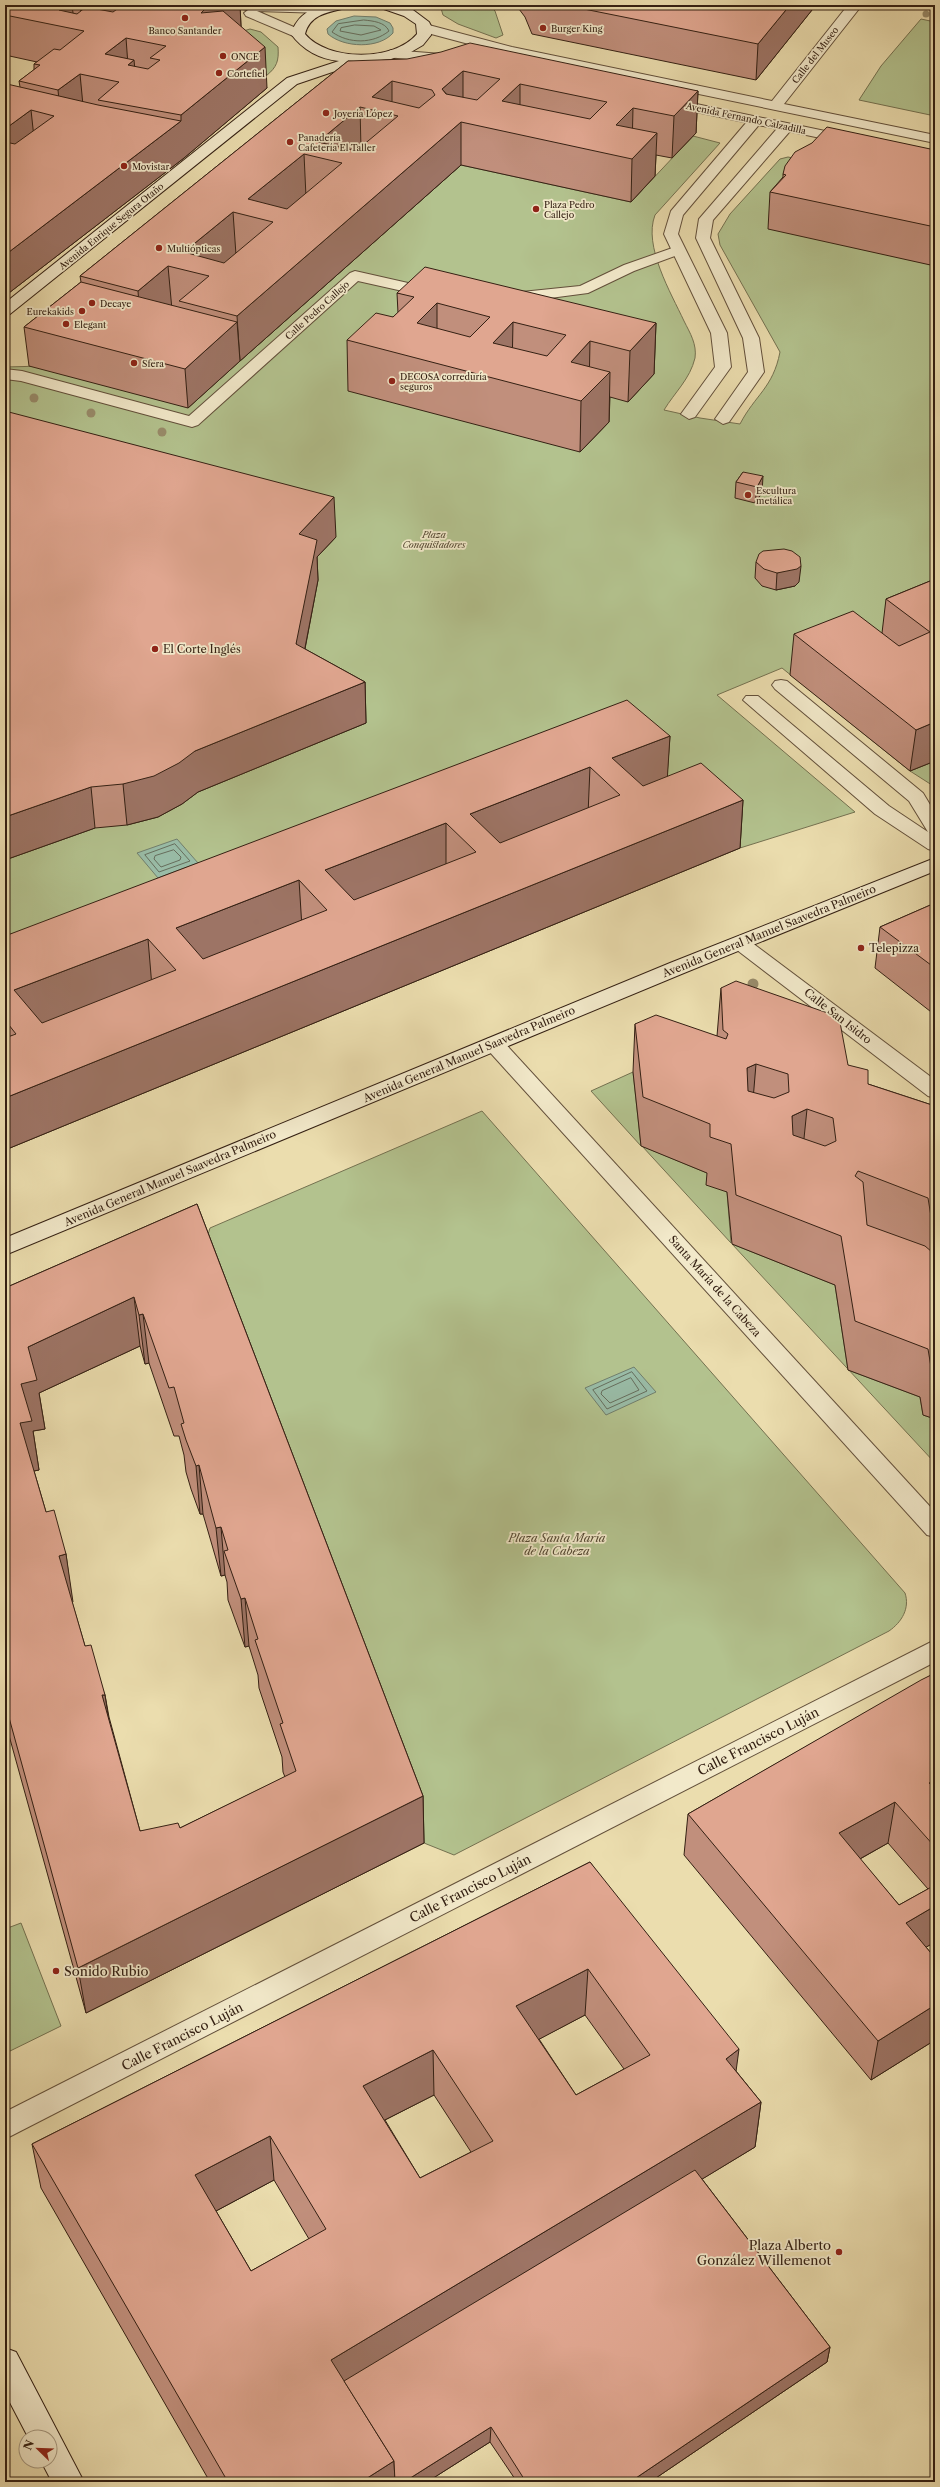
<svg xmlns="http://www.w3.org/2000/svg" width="940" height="2487" font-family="'Libre Caslon Text',serif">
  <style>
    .green { fill: #b3c28e; stroke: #747150 }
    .water { fill: #99bca7; stroke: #717e6c }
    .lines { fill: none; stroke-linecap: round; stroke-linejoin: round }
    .shore { stroke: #666e5d; stroke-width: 1 }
    .lane-casing { stroke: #624f3a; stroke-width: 2 }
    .street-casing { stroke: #624f3a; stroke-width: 2 }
    .secondary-casing { stroke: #342013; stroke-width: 2 }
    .lane { fill: #f2e9ca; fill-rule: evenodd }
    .street { fill: #f2e9ca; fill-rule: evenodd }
    .secondary { fill: #f2e9ca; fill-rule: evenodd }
    .tree { fill: #988b6a }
    .wall { fill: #c18f7c; stroke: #342013; fill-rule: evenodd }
    .shaded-wall { fill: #9d7465; stroke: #342013 }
    .building { fill: #e0a690; stroke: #342013; fill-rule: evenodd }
    .poi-dot { fill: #8f2418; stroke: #f2e9ca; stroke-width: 1.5 }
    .labels { text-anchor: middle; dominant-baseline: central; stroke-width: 3.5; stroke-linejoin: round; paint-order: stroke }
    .far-poi-label { font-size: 9px; fill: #342013; stroke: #f2e9ca; text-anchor: start }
    .far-street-label { font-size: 9px; fill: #342013; stroke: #f2e9ca }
    .far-park-label { font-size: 9px; font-style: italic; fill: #544832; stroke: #f2e9ca }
    .poi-label { font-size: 11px; fill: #342013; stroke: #f2e9ca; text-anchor: start }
    .street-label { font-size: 11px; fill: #342013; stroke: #f2e9ca }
    .park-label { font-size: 11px; font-style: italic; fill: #544832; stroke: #f2e9ca }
    .near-street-label { font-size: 13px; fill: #342013; stroke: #f2e9ca }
    .near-poi-label { font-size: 13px; fill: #342013; stroke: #f2e9ca; text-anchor: start }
  </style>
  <rect width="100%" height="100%" fill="#ebddae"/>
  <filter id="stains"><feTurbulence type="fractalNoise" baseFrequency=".005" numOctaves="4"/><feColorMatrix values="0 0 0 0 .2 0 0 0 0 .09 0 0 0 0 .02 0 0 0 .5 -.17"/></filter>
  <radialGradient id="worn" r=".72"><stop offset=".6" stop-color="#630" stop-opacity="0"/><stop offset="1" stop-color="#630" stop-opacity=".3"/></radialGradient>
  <g class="green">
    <path d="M440,5H489L495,11L503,35L496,38L458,24L443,15Z"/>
    <path d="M921,19L935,22V116L859,100L881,66Z"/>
    <path d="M250,29L261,32L278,47C279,61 277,67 266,76L220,38Z"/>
    <path d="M693,136L720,143L655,215C643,246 671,293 684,321C690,333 697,344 695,358C690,379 675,392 664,410L700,418L740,424C755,395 773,388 780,352L720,245L718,234L730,214L780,159L788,157L823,164L935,266V787L910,771L782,668L717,695L855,812L740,848L667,783L5,987V367L240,361L461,165L631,202Z"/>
    <path d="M633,1072L641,1146L591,1091Z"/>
    <path d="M482,1111L905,1593C910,1608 902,1622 889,1631L454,1855L424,1843L202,1253L210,1228Z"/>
    <path d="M642,1146L707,1173L727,1192L731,1243Z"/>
    <path d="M732,1244L835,1285L848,1370L920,1397L923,1415L935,1419V1463Z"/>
    <path d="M21,1923L61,2026L6,2053L5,1929Z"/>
  </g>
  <g class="water">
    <path d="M354,16L376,17L390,23L393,28V33C379,49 344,48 328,34L327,29L336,21Z"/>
    <path d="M177,839L198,863L158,878L137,853Z"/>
    <path d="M634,1367L656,1392L606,1415L585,1388Z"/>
  </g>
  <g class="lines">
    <g class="shore">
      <path d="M364,20C373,21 385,22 389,31C373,44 349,44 332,32L338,24Z"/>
      <path d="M355,25L374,26L381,30L361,35L340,31L341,28Z"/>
      <path d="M175,844L190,861L159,872L145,855Z"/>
      <path d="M174,850L181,857L180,860L161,867L154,859L155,856Z"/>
      <path d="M632,1372L647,1391L607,1409L593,1390Z"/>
      <path d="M631,1378L639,1390L610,1403L601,1394L602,1391Z"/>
    </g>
    <defs>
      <g id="lane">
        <path d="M756,116L763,120L683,215L678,234L727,333L731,367L695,417L689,419L681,414L715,367L711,333L664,234L671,211L751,117Z"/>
        <path d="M786,123L793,127L791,130L713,220L710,238L759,338L764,372L729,422L723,424L715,419L748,372L743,338L696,238L699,219L781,124Z"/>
        <path d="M781,680L787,681L923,793L935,813V834L929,832L935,836V851L928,849L875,814L743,700L746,696H758L889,806L928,832L909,801L775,689L772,685L775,681Z"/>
      </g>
      <g id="street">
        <path d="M235,5H324L331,9L324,13L257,11L303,31L305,34L298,38L246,16L244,13L248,10L237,8Z"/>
        <path d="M848,5H862L784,104L935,135V143L510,55L420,31L418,28L425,24L512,47L772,101Z"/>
        <path d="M391,50L454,55L461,59L454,63L386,57L384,54Z"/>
        <path d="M668,98L849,136L856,140L849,144L663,105L661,102Z"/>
        <path d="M678,246L685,250L683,253L634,271L588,293L512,303L504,298L512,293L580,286L624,265Z"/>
        <path d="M355,271L439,290L442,293L434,298L358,281L198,425L192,427L21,381L5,379V369L22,371L189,416L350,273Z"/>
        <path d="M740,937L747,939L935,1080V1098L928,1096L733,947L730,943L733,939Z"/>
        <path d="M494,1037L501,1039L935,1512V1537L927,1535L487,1049L484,1044L487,1039Z"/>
        <path d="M935,1640V1662L5,2139V2112Z"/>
      </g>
      <g id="secondary">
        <path d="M322,5H348L346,8C329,12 310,14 305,34C327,61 394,62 417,34L416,24L404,16L381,8L379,5H401L413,10L429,22L432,28L431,35L423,45L411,52L391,59L362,62L297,84L10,314L5,316V303L287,78L339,61C319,59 303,50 291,34C296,18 307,10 322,5Z"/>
        <path d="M935,858V871L684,973L5,1255V1238L670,963Z"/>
        <path d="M5,2348L16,2352L84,2482H52L41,2461H50V2437H28L5,2393Z"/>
      </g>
    </defs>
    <use href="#lane" class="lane-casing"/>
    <use href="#street" class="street-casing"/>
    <use href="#secondary" class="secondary-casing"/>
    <use href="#lane" class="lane"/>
    <use href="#street" class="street"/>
    <use href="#secondary" class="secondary"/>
  </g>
  <g class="tree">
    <circle cx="926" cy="14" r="3.5"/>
    <circle cx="34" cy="398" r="4.5"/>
    <circle cx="91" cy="413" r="4.5"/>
    <circle cx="162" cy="432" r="4.5"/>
    <circle cx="753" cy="984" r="5.5"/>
  </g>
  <g class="wall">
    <path d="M5,5H240L241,26L267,88L184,158L5,296L20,87L19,81L34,70V64L37,62L5,55Z"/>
    <path d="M516,5H816L756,80L532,34L525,17Z"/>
    <path d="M348,61L698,91L696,133L672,158L656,155L655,176L631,202L461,165L240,361L188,408L29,366L24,327L81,282L80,276Z"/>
    <path d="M935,150V266L768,229L770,192L783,177V174Z"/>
    <path d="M397,293L656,323L654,374L628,402L610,397L609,422L580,452L348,391L347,340L393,317L398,313Z"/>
    <path d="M743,472L762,493L755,503L735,498L736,482Z"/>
    <path d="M336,537L317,557L318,580L305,649L365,682L366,723L198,792L182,804L158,817L127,825L95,828L5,860Z"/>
    <path d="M756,562L799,582L795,586L776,590L762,586L755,578Z"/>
    <path d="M935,579V761L910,771L790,675L794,634L882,633L886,599Z"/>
    <path d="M670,736L667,776L743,800L740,848L5,1150V936Z"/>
    <path d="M935,903V1015L875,968L880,927Z"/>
    <path d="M721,988L848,1065L868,1084L935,1106V1419L923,1415L920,1397L848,1370L835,1285L732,1244L727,1192L706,1185L707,1173L641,1146L633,1072L635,1024L717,1036Z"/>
    <path d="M197,1204L423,1796L424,1843L86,2013L5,1721V1288ZM140,1346L145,1364L149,1363L174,1436H179L184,1455L186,1472L191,1489L200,1514H203L221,1576L225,1575L227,1582L228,1600L245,1647L249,1646L258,1675L259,1688L282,1757L283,1772L285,1777L180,1828L140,1831L109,1717L105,1695L85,1646L72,1602L66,1554L46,1512L34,1471L39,1470L33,1431L45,1429L39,1393Z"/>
    <path d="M935,1673V1942L926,1947L935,1958V2040L871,2080L684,1855L688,1814ZM888,1843L928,1889L899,1905L860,1859Z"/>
    <path d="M590,1862L736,2071L761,2102L755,2147L702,2179L830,2347L827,2362L650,2482H517L490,2442L427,2482H210L41,2188L32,2144ZM585,2015L624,2069L576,2095L539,2039ZM434,2095L471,2152L420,2178L385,2120ZM274,2180L309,2239L251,2271L216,2211Z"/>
  </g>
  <g class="shaded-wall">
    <path d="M66,5H72L75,29L59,10Z"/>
    <path d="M80,5H97L99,31H83Z"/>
    <path d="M209,5H240L241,27L201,13Z"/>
    <path d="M790,5H816L756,80L758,44Z"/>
    <path d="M126,38L129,79L119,82L105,54Z"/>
    <path d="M265,47L267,88L184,158L5,296V255L181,121V115Z"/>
    <path d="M134,60L138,102L128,65Z"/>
    <path d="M463,71V113L442,89Z"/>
    <path d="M80,74L84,116L62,132L58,90Z"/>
    <path d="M392,81V115L372,97Z"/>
    <path d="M520,84V126L502,101Z"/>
    <path d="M698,91L696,133L672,158L674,116Z"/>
    <path d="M360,107L361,149L342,163L318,142Z"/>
    <path d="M633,108L632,150L616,125Z"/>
    <path d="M31,110L35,147L5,169V129Z"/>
    <path d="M461,122V165L240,361L237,316Z"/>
    <path d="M657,133L655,176L631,202L632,159Z"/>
    <path d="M304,154L306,197L273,222L248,199Z"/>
    <path d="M233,212L236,255L209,276L184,252Z"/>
    <path d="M168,266L172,310L141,335L138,291Z"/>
    <path d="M437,303V353L417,323Z"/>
    <path d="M237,322L240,361L188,408L185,369Z"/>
    <path d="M513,322L512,372L493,343Z"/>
    <path d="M656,323L654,374L628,402L630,351Z"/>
    <path d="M590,341L589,392L571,362Z"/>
    <path d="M610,372L609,422L580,452L581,401Z"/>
    <path d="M763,476L762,493L755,503L757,487Z"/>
    <path d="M334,497L336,537L317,557L318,580L298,684L296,644L299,534Z"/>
    <path d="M801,566L799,582L795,586L776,590L777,573Z"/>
    <path d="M935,669V709L930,670Z"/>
    <path d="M365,682L366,723L198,792L182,804L158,817L127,825L123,784L195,751Z"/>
    <path d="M935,722V761L910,771L916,730Z"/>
    <path d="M670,736L667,783L620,795L612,758Z"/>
    <path d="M590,767L588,815L476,852L470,814Z"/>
    <path d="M91,787L95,828L5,860V817Z"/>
    <path d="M743,800L740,848L5,1150V1098Z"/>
    <path d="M446,823V871L328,918L325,870Z"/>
    <path d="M299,880L302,928L180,976L176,928Z"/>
    <path d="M148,939L152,987L21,1039L14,990Z"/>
    <path d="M756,1064L752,1112L743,1117L747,1068Z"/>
    <path d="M807,1109L802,1158L787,1165L792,1116Z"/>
    <path d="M134,1297L140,1346L39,1393L45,1429L33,1431L39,1470L28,1472L20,1423L21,1384L28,1347Z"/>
    <path d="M143,1314L149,1363L145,1364L139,1315Z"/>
    <path d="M199,1465L203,1514H200L196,1466Z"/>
    <path d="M221,1527L225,1575L221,1576L216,1528Z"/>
    <path d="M66,1554L73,1602L66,1605L59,1556Z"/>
    <path d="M245,1598L249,1646L245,1647L241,1599Z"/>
    <path d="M102,1695H105L112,1742Z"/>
    <path d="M935,1780V1817L929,1783Z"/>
    <path d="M423,1796L424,1843L86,2013L78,1968Z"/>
    <path d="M895,1802L888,1843L833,1874L839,1833Z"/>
    <path d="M935,1906V1942L899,1963L906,1923Z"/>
    <path d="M588,1969L585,2015L515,2052L516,2006Z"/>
    <path d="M935,2005V2040L871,2080L878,2041Z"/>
    <path d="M739,2049L733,2094L726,2059Z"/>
    <path d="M433,2050L434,2095L365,2130L363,2086Z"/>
    <path d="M761,2102L755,2147L340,2399L331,2360Z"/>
    <path d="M270,2136L274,2180L201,2219L195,2175Z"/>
    <path d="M830,2347L827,2362L650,2482H630Z"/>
    <path d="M491,2427L490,2442L427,2482H404Z"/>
    <path d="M394,2461L395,2482H361Z"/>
  </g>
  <g class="building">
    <path d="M5,5H66L59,10L77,14L86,7L113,12L123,5H209L201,13L223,11L265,47L181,115L98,100L119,82L80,74L58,90L19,81L40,65L34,64L54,49L60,50L84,31L5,15ZM126,38L166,46L150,58L160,60L148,69L128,65L134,60L105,54Z"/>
    <path d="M564,5H790L758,44Z"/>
    <path d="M470,43L698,91L674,116L633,108L616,125L657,133L632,159L461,122L237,316L179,301L209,276L168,266L138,291L80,276L348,61L407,59L441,52ZM463,71L500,79L477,100L446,94L442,89ZM392,81L432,90L435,95L419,108L372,97ZM520,84L607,102L590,119L502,101ZM360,107L398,116L356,151L318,142ZM304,154L342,163L287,209L248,199ZM233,212L273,222L224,263L184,252Z"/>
    <path d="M7,84L98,105L181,121L5,255V142L15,144L54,116L31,110L5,129V85Z"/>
    <path d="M827,127L935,150V227L770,192L786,175L783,174L785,166L795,152L812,143Z"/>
    <path d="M425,267L656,323L630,351L590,341L571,362L610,372L581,401L347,340L376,313L393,317L414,297L397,293ZM437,303L490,317L470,337L417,323ZM513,322L566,335L547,356L493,343Z"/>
    <path d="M81,282L237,322L185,369L24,327Z"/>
    <path d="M5,411L334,497L299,534L317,540L296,644L365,682L195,751L179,763L154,776L123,784L91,787L5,817Z"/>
    <path d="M743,472L763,476L757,487L736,482Z"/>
    <path d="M784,549L792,551L800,557L801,566L797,569L777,573L764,569L756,562L759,554L763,551Z"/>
    <path d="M935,579V669L930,670L935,674V722L916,730L794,634L853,611L899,646L930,632L886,599Z"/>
    <path d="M627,700L670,736L612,758L643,786L701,763L743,800L5,1098V1038L16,1034L5,1020V936ZM590,767L620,795L500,843L470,814ZM446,823L476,852L354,900L325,870ZM299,880L327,910L203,959L176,928ZM148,939L176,970L42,1023L14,990Z"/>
    <path d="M935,903V968L880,927Z"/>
    <path d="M736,981L839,1017L848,1065L868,1070V1084L935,1106V1241L928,1198L858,1171L855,1176L863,1182L867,1225L925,1246L932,1252L935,1253V1368L931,1367L928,1349L855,1321L841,1236L736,1195L731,1144L710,1137V1124L643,1097L635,1024L656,1015L726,1039L728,1034L723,1030L721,988ZM756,1064L788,1074L789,1092L774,1098L748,1091L747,1068ZM807,1109L833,1118L836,1141L825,1146L793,1135L792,1116Z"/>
    <path d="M197,1204L423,1796L78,1968L5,1703V1288ZM134,1297L139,1315L143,1314L169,1388L174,1387L184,1423L181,1424L186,1440L196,1466L199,1465L216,1528L221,1527L228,1550L224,1551L241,1599L245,1598L258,1639L255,1640L283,1723L280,1724L296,1771L180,1828L178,1823L140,1831L102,1695H105L91,1645L85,1646L59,1556L66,1554L54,1510L46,1512L20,1423L32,1421L21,1384L37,1380L28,1347Z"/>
    <path d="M935,1673V1780L929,1783L935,1789V1847L895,1802L839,1833L899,1905L935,1885V1906L906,1923L935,1958V2005L878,2041L688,1814L921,1680Z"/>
    <path d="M590,1862L739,2049L726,2059L761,2102L331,2360L394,2461L361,2482H228L32,2144ZM588,1969L650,2055L576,2095L516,2006ZM433,2050L493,2141L420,2178L363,2086ZM270,2136L326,2229L251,2271L195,2175Z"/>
    <path d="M695,2170L830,2347L630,2482H526L491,2427L404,2482H395L394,2461L344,2381Z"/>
  </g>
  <g class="poi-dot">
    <circle cx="185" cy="18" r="4"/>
    <circle cx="543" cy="28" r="4"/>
    <circle cx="223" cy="56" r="4"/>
    <circle cx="219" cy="73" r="4"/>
    <circle cx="326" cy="113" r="4"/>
    <circle cx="290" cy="142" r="4"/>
    <circle cx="124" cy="166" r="4"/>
    <circle cx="536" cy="209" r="4"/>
    <circle cx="159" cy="248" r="4"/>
    <circle cx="92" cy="303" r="4"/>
    <circle cx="82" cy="311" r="4"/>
    <circle cx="66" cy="324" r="4"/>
    <circle cx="134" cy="363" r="4"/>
    <circle cx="392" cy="381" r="4"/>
    <circle cx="748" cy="495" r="4"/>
    <circle cx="155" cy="649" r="4"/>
    <circle cx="861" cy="948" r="4"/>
    <circle cx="56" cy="1971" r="4"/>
    <circle cx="839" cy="2252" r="4"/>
  </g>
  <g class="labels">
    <g class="far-poi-label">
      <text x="551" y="28">Burger King</text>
      <text x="185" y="30" text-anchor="middle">Banco Santander</text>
      <text x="231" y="56">ONCE</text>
      <text x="227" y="73">Cortefiel</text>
      <text x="334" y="113">Joyería López</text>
      <text x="298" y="137">Panadería<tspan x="298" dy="10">Cafetería El Taller</tspan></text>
      <text x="132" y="166">Movistar</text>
      <text x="544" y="204">Plaza Pedro<tspan x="544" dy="10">Callejo</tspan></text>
      <text x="167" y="248">Multiópticas</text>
      <text x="100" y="303">Decaye</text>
      <text x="74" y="311" text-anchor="end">Eurekakids</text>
      <text x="74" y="324">Elegant</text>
      <text x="142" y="363">Sfera</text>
      <text x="400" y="376">DECOSA correduría<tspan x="400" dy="10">seguros</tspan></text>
      <text x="756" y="490">Escultura<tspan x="756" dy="10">metálica</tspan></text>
    </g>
    <g class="far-street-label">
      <text transform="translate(815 55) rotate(-52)">Calle del Museo</text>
      <text transform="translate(746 118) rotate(12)">Avenida Fernando Calzadilla</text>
      <text transform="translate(111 226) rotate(-39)">Avenida Enrique Segura Otaño</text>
      <text transform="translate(317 310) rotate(-42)">Calle Pedro Callejo</text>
    </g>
    <g class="far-park-label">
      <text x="434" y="534">Plaza<tspan x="434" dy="10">Conquistadores</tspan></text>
    </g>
    <g class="poi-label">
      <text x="163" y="649">El Corte Inglés</text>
      <text x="869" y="948">Telepizza</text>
    </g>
    <g class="street-label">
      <text transform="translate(769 931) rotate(-22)">Avenida General Manuel Saavedra Palmeiro</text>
      <text transform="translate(838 1016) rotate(38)">Calle San Isidro</text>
      <text transform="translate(469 1054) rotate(-23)">Avenida General Manuel Saavedra Palmeiro</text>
      <text transform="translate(170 1178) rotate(-23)">Avenida General Manuel Saavedra Palmeiro</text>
      <text transform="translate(715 1286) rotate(48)">Santa María de la Cabeza</text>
    </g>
    <g class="park-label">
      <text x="557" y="1538">Plaza Santa María<tspan x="557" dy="13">de la Cabeza</tspan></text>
    </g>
    <g class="near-street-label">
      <text transform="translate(758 1741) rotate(-27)">Calle Francisco Luján</text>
      <text transform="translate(470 1888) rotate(-27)">Calle Francisco Luján</text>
      <text transform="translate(182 2036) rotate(-27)">Calle Francisco Luján</text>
    </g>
    <g class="near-poi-label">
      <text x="64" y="1971">Sonido Rubio</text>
      <text x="831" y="2245" text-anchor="end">Plaza Alberto<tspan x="831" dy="15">González Willemenot</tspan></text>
    </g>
  </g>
  <rect width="940" height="2487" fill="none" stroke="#ebddae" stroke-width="20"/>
  <rect x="6" y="6" width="928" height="2475" fill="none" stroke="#342013" stroke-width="2"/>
  <rect x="10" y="10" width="920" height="2467" fill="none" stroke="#342013"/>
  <g transform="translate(38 2449) rotate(293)"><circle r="19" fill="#f2e9ca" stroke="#a69981"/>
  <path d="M0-3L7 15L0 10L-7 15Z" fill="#8f2418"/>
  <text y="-6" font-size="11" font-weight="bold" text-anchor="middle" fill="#342013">N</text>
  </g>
  <rect width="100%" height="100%" filter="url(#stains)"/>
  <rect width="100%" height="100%" fill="url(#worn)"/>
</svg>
